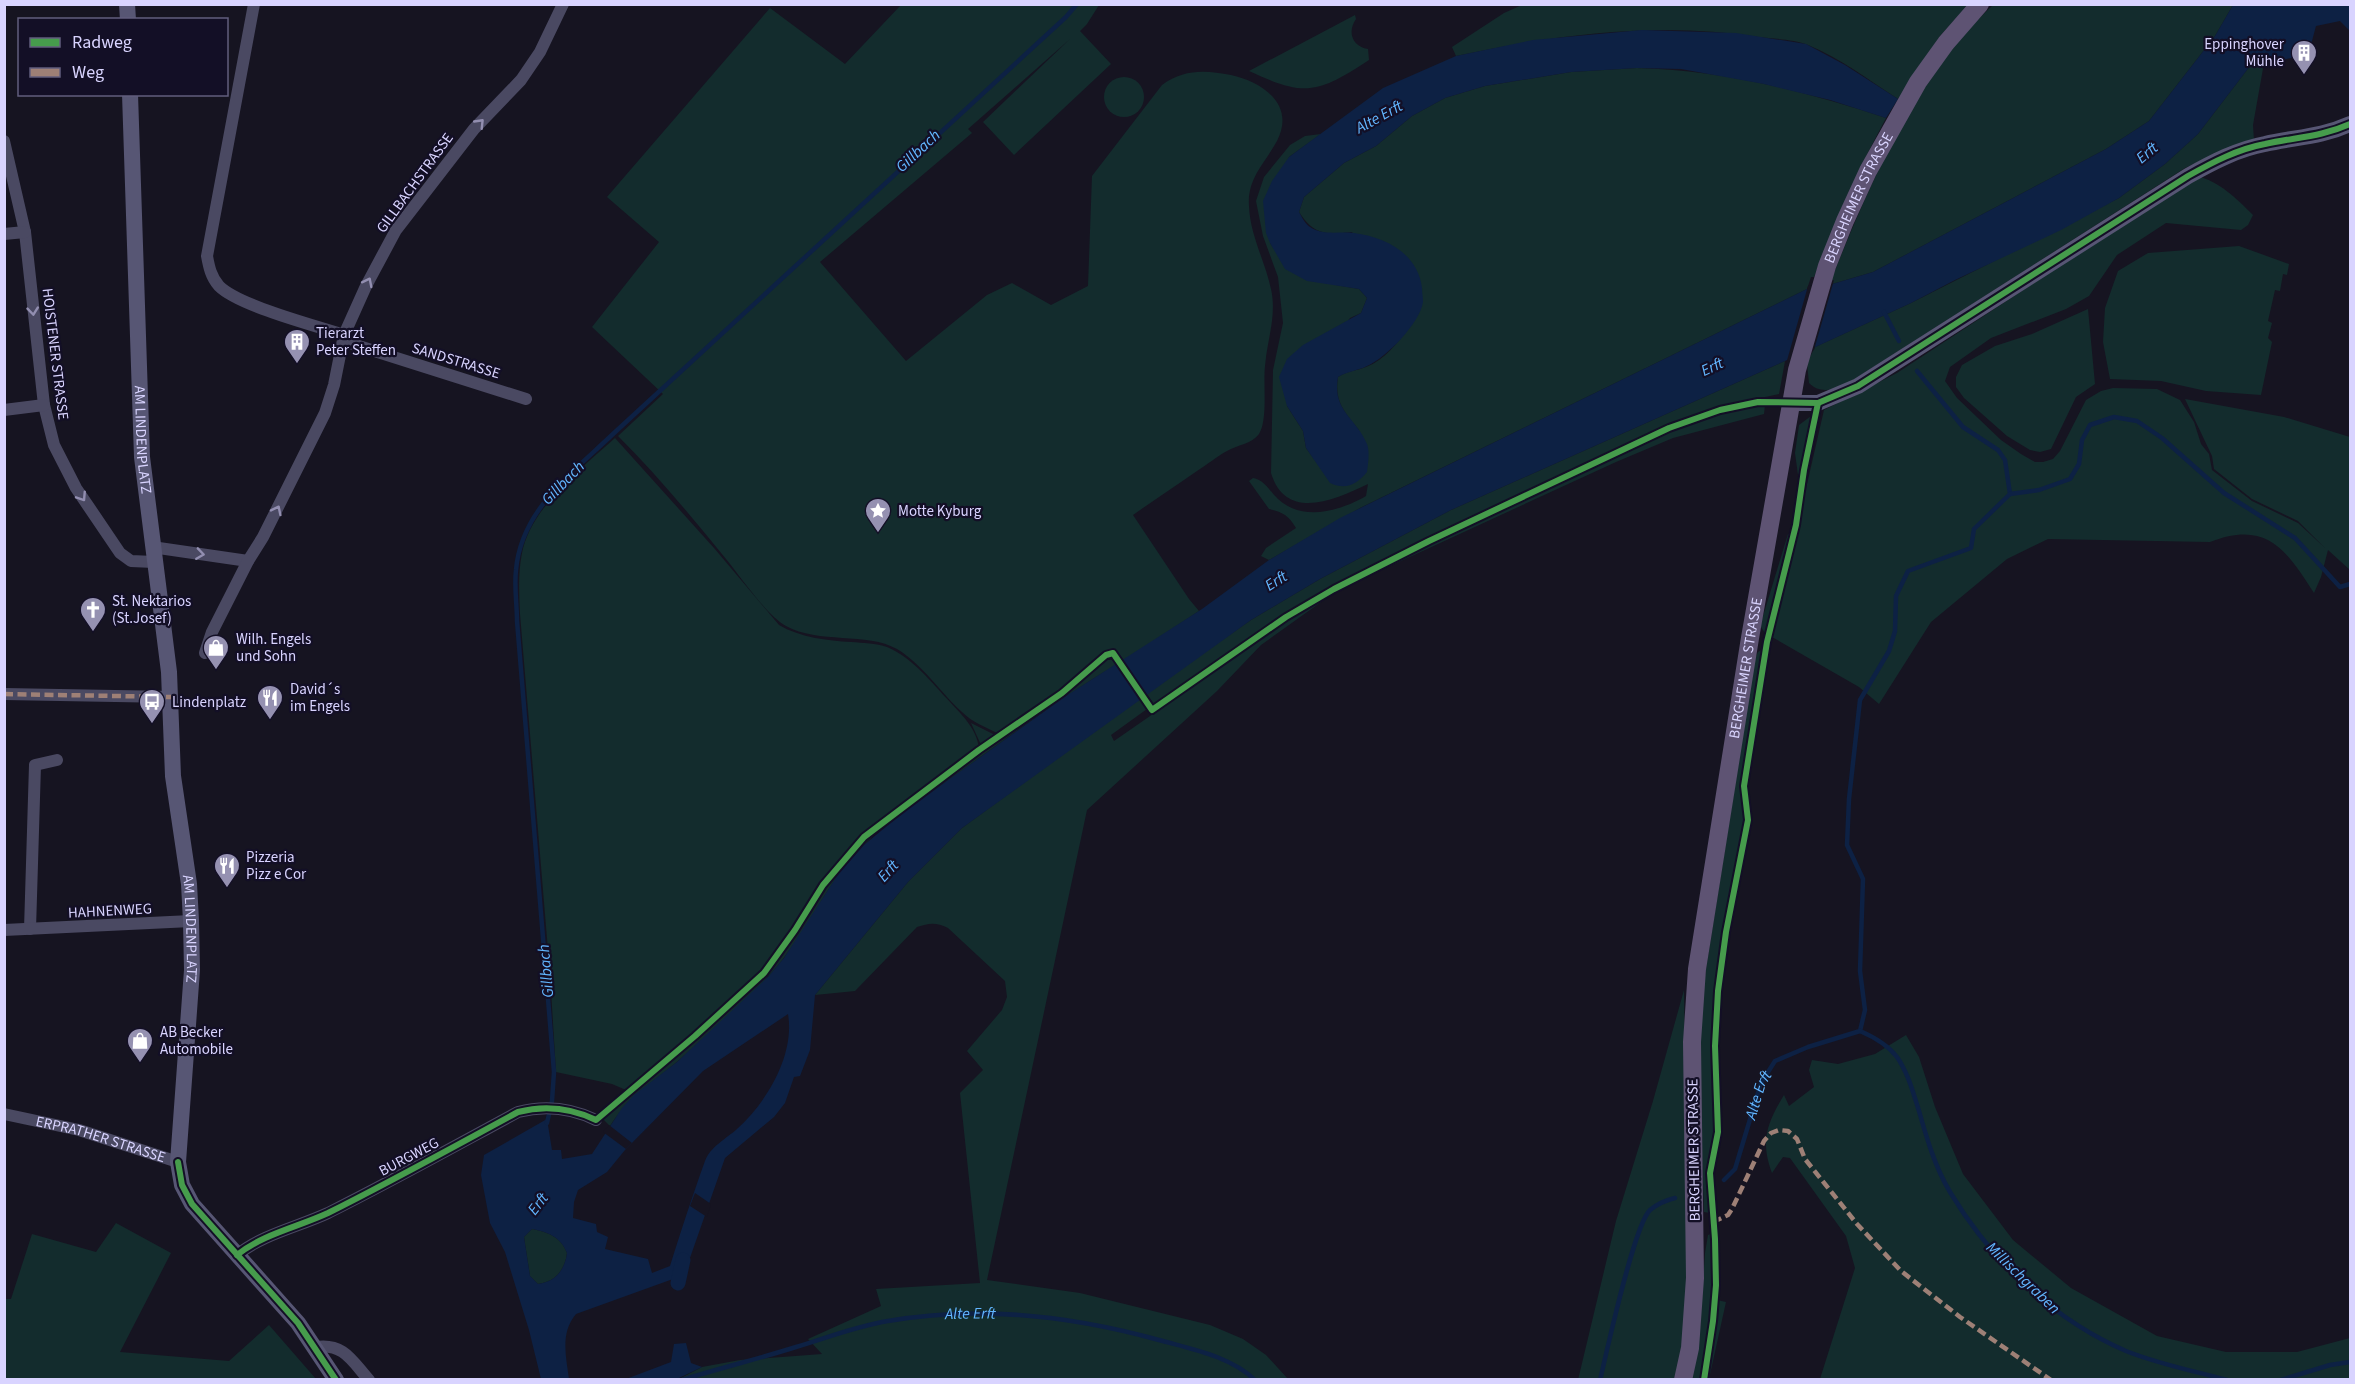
<svg xmlns="http://www.w3.org/2000/svg" width="2355" height="1384" font-family="'Source Sans 3',sans-serif">
  <style>
    .green { fill: #132c2d }
    .water { fill: #0d2144; fill-rule: evenodd }
    .pier { fill: #161421 }
    .lines { fill: none; stroke-linecap: round; stroke-linejoin: round }
    .stream { stroke: #0d2144; stroke-width: 4.5 }
    .canal { stroke: #0d2144; stroke-width: 15 }
    .street { stroke: #4a4962; stroke-width: 12 }
    .secondary { stroke: #575674; stroke-width: 16 }
    .primary { stroke: #5e5373; stroke-width: 18 }
    .quiet { stroke: #9e8076; stroke-width: 4.5; stroke-dasharray: 9 4.5; stroke-linecap: butt }
    .cycleway-casing { stroke: #130f26; stroke-width: 10 }
    .cycleway { stroke: #469c4c; stroke-width: 6 }
    .oneway { stroke: #928eb0 }
    .labels { text-anchor: middle; dominant-baseline: central; stroke-width: 4.5; stroke-linejoin: round; paint-order: stroke }
    .poi-label { font-size: 15px; fill: #d9d4ff; stroke: #130f26; text-anchor: start }
    .street-label { font-size: 15px; fill: #d9d4ff; stroke: #130f26 }
    .water-label { font-size: 16px; font-style: italic; fill: #62b6ff; stroke: #130f26 }
  </style>
  <rect width="100%" height="100%" fill="#161421"/>
  <g class="green">
    <path d="M1748,4L1779,6L1785,4L1968,5L1940,36L1898,99C1869,80 1840,58 1808,45C1794,39 1774,39 1758,37C1657,21 1555,35 1456,56L1452,47L1504,13L1522,5Z"/>
    <path d="M901,5H1099L1087,24L1080,31L1111,64L1014,155L983,122L1070,39L968,129L972,133L820,262L906,361L987,295L1012,283L1051,305L1088,286L1092,176L1162,85C1184,69 1205,70 1231,75C1262,82 1296,104 1277,141C1265,163 1247,178 1249,206C1250,235 1265,261 1271,289C1277,316 1267,340 1265,366C1263,384 1268,420 1259,434C1252,444 1237,445 1227,451C1217,456 1207,465 1197,471C1176,486 1154,500 1133,515L1189,599L1199,611L1122,662L1114,650L1102,655L1064,691L1001,733H997C985,727 972,722 962,712C940,692 923,665 897,649C867,632 818,644 786,626C766,615 741,577 726,559C692,517 656,474 618,436L663,394L592,327L659,242L607,197L770,8L845,64Z"/>
    <path d="M1993,5H2233L2215,36L2149,121L2106,149L1873,272L1829,285C1868,188 1914,77 1993,5Z"/>
    <path d="M1355,15L1356,19C1347,32 1352,46 1368,49L1369,60C1317,94 1305,97 1249,71Z"/>
    <path d="M2264,63L2253,125L2254,141L2219,152L2185,168L1842,387C1829,390 1819,393 1809,383L1807,363L1815,347L1911,303L2119,198L2165,164L2198,134L2250,66Z"/>
    <path d="M1637,68C1722,70 1805,91 1886,118C1858,170 1835,222 1814,277H1811L1807,289L1360,508L1269,560L1261,556L1266,548L1296,528C1289,516 1283,512 1269,509L1249,481L1253,478C1265,480 1270,492 1278,499C1303,522 1340,511 1366,496L1368,484C1335,500 1286,522 1271,473L1273,370L1283,323L1278,277L1263,236L1256,201L1264,177L1290,145L1305,136L1321,134L1289,157L1270,243L1277,253L1336,285L1359,289L1367,298L1361,313L1350,318L1287,406L1303,431L1306,448L1317,463L1359,430C1344,412 1334,401 1338,377C1347,371 1356,371 1366,367C1385,360 1397,343 1409,328L1352,232C1326,235 1314,235 1299,212L1304,197L1344,163L1376,146L1412,116L1445,98L1485,86L1571,72Z"/>
    <circle cx="1124" cy="97" r="20"/>
    <path d="M2197,176C2220,182 2236,198 2253,215L2248,225L2241,230L2166,223L2117,255L2089,296L2066,309L1991,338L1950,367L1945,381L1957,398L2001,440L2021,454L2035,462H2043L2053,459L2060,451L2086,400L2101,391L2113,388L2157,389L2180,400L2194,422L2201,444L2209,454L2212,470L2252,501L2298,523L2325,548L2298,521L2252,499L2214,469L2212,456L2185,399L2284,417L2350,437V570L2328,550L2321,577L2314,593C2286,549 2266,520 2210,542L2048,539L2007,559L1931,622L1879,704L1859,687L1772,637L1824,410L1897,373Z"/>
    <path d="M2239,246L2289,264L2287,275L2283,274L2280,291L2275,290L2268,321L2272,323L2268,338L2272,342L2261,395L2206,391L2161,381L2110,379L2103,342L2105,308L2118,271L2148,253Z"/>
    <path d="M2088,309L2095,384L2076,397L2051,449L2040,452L2030,450L2007,436L1964,398L1956,387V377L1962,365L1995,346L2032,334Z"/>
    <path d="M1785,361L1779,394L1719,407L1667,426L1427,538L1334,585L1285,614L1154,704L1146,693L1251,620L1320,579L1451,510Z"/>
    <path d="M1765,405L1764,414L1673,438L1616,462L1338,590L1261,645L1217,691L1087,810L987,1280L1080,1293L1210,1325L1243,1339L1266,1355L1288,1379L677,1380L702,1367L740,1360L822,1354L808,1339L881,1306L876,1289L980,1283L960,1093L983,1070L967,1051L1002,1010L1007,997L1005,981L948,928C936,922 929,923 917,927L855,991L815,995L908,882L962,828L1140,698L1147,709L1111,735L1114,741L1290,619L1338,590L1432,544L1672,431L1721,414Z"/>
    <path d="M1811,416L1801,471L1798,475L1795,453L1799,425Z"/>
    <path d="M615,438L714,548L779,625C799,637 828,641 851,642C863,643 876,643 887,647C913,658 932,683 950,702C962,715 977,729 979,749C933,782 880,815 843,857C812,894 792,937 761,973C721,1017 670,1051 626,1090L612,1084L556,1072L550,974L520,614C519,593 518,573 522,553C531,507 582,468 615,438Z"/>
    <path d="M1788,534L1791,536L1766,634L1760,626Z"/>
    <path d="M1763,649L1741,788L1746,813L1716,977L1713,1010L1711,1042L1715,1129L1709,1173L1710,1213L1704,1212L1698,1042L1700,1007L1755,659L1758,652Z"/>
    <path d="M1105,660H1112L1117,664C1059,699 1004,740 949,780C920,801 888,820 863,846C824,885 805,938 767,978C740,1007 709,1035 678,1061C650,1085 631,1094 610,1126L603,1119L685,1050L764,976L826,885L866,837L952,771L1063,694L1098,663Z"/>
    <path d="M971,723L997,736H996L982,747Z"/>
    <path d="M1684,990C1685,1071 1688,1153 1687,1234C1686,1283 1688,1332 1675,1379L1578,1380L1616,1221L1653,1101Z"/>
    <path d="M1906,1035L1919,1057L1935,1107L1963,1174L2013,1240L2071,1288L2157,1336L2226,1352H2297L2350,1338V1379H1820L1855,1268L1846,1236L1790,1158L1783,1157L1772,1173C1760,1141 1767,1123 1784,1095L1789,1106L1814,1087L1809,1070L1812,1060L1838,1064L1875,1054Z"/>
    <path d="M116,1223L171,1253L120,1352L229,1361L269,1325L316,1379H5V1299H11L32,1234L96,1252Z"/>
    <path d="M532,1229C548,1232 561,1237 567,1253C565,1270 555,1282 538,1284L530,1276L524,1237Z"/>
    <path d="M1713,1233C1714,1282 1712,1331 1701,1379L1691,1380L1700,1328L1705,1253L1708,1235Z"/>
    <path d="M1717,1300L1726,1302L1709,1379H1706Z"/>
  </g>
  <g class="water">
    <path d="M2233,5H2350V31L2340,21L2316,26L2309,52L2302,56L2250,66L2198,134L2165,164L2119,198L2061,230L1955,280L1911,303L1785,361L1451,510L1320,579L1251,620L962,828L908,882L815,995L810,1050L800,1076L794,1077L785,1103L774,1117L725,1158L684,1275L576,1314C560,1333 566,1356 569,1379H541L529,1330L505,1252L490,1223L481,1175L484,1155L547,1119L552,1150H561L562,1159L592,1154L622,1108L634,1095L677,1062L768,977L784,958L839,873L864,845L905,811L1066,696L1202,609L1269,560L1340,518L1807,289L1829,285L1873,272L2106,149L2149,121L2215,36ZM788,1014C795,1055 767,1102 737,1129C727,1138 710,1147 705,1161C693,1194 681,1231 670,1266L652,1273L648,1259L605,1249L608,1237L597,1232L596,1224L573,1218L574,1202L578,1190L607,1172L625,1150L703,1071ZM532,1229C548,1232 561,1237 567,1253C565,1270 555,1282 538,1284L530,1276L524,1237Z"/>
    <path d="M1642,30L1736,33L1806,44L1845,65L1898,99L1886,118L1830,100L1764,84L1681,69L1637,68L1571,72L1485,86L1445,98L1412,116L1376,146L1344,163L1304,197L1299,212C1302,217 1305,224 1310,227C1324,236 1339,231 1354,233C1386,237 1418,254 1422,288C1422,292 1423,298 1423,302C1420,323 1386,358 1367,366C1357,371 1348,371 1338,377C1332,411 1356,417 1367,444C1370,452 1368,464 1367,472C1356,485 1346,490 1330,483L1306,448L1303,431L1287,406L1279,377L1287,359L1303,345L1361,313L1367,298L1359,289L1307,281L1285,269L1270,243L1266,233L1263,201L1272,181L1289,157L1383,88L1456,56L1533,40Z"/>
    <path d="M686,1343L691,1363L702,1367L677,1379H626L671,1362L674,1344Z"/>
  </g>
  <g class="pier">
    <path d="M1834,280L1814,350L1786,364L1808,286Z"/>
    <path d="M609,1125L632,1143L626,1149L603,1132Z"/>
    <path d="M695,1193L711,1204L707,1217L690,1206Z"/>
  </g>
  <g class="lines">
    <g class="stream">
      <path d="M1884,312L1899,341"/>
      <path d="M1917,371L1963,427L1998,450L2005,460L2010,494"/>
      <path d="M1860,1031L1865,1010L1860,971L1863,879L1847,845L1849,799L1860,700L1889,651L1895,631L1896,596L1908,571L1971,548L1974,529L2010,494L2039,490L2070,479L2079,464L2082,440L2090,425L2114,417L2137,421L2162,438L2224,493L2295,538L2340,587L2350,584"/>
      <path d="M1860,1031C1874,1037 1887,1044 1897,1057C1908,1073 1913,1092 1919,1111C1927,1139 1935,1167 1950,1192C1991,1260 2052,1319 2126,1351C2158,1364 2194,1371 2227,1380"/>
      <path d="M547,1123L552,1101L554,1072L517,621C517,605 514,587 516,570C521,510 572,473 613,434L1066,17L1077,4"/>
      <path id="s1" d="M1724,1180L1735,1169L1761,1083L1775,1061L1808,1047L1860,1031"/>
      <path id="s2" d="M682,1380C720,1368 758,1359 796,1347C826,1338 857,1326 888,1321C978,1305 1072,1316 1159,1340C1191,1349 1230,1356 1255,1380"/>
      <path d="M1600,1380C1607,1351 1634,1225 1650,1210C1657,1204 1667,1200 1675,1198"/>
      <path d="M2281,1380L2330,1365L2350,1362"/>
    </g>
    <path class="canal" d="M678,1283L683,1260"/>
    <g class="street">
      <path d="M254,4L207,256C209,267 211,277 219,286C239,306 314,325 344,335"/>
      <path d="M4,141L25,232L44,405L54,445L76,488L120,553L131,561L154,562"/>
      <path d="M4,234L25,232"/>
      <path d="M343,341L526,399"/>
      <path d="M4,410L44,405"/>
      <path d="M152,547L248,561"/>
      <path d="M205,653L212,632L248,561L263,537L325,413L334,385L344,335L366,286L396,230L474,129L521,80L540,52L563,4"/>
      <path d="M4,694L171,697"/>
      <path d="M30,929L35,765L57,760"/>
      <path d="M4,930L191,921"/>
      <path id="s3" d="M4,1114L79,1130L178,1162"/>
      <path d="M237,1255C263,1234 298,1227 328,1213C392,1181 455,1146 518,1112C545,1105 571,1108 596,1120"/>
      <path d="M316,1347C344,1343 352,1361 369,1380"/>
    </g>
    <g class="secondary">
      <path d="M127,4L128,20"/>
      <path id="s4" d="M130,94L142,457L169,672L173,776L189,884L191,921L192,970L178,1162L182,1185L192,1204L298,1323L336,1380"/>
      <path d="M1791,403H1818L1858,386L2188,176C2213,162 2238,149 2265,144C2296,137 2321,137 2350,124"/>
    </g>
    <path class="primary" id="s5" d="M1683,1380L1690,1348L1695,1278L1692,1042L1697,969L1750,638L1797,370L1827,266L1845,221L1868,171L1918,82L1946,43L1980,4"/>
    <g class="quiet">
      <path d="M4,694L171,697"/>
      <path d="M1713,1222L1728,1215L1732,1209L1764,1141L1771,1133L1779,1130L1788,1131L1797,1139L1805,1159L1857,1224L1901,1271L1960,1317L2051,1380"/>
    </g>
    <defs>
      <g id="cycleway">
        <path d="M178,1162L182,1185L192,1204L298,1323L336,1380"/>
        <path d="M237,1255C263,1234 298,1227 328,1213C392,1181 455,1146 518,1112C545,1105 571,1108 596,1120L695,1036L764,973L795,930L823,885L864,837L979,750L1062,693L1106,655L1113,653L1152,710L1286,617L1334,589L1429,541L1669,428L1720,410L1758,402L1818,403L1858,386L2188,176C2213,162 2238,149 2265,144C2296,137 2321,137 2350,124"/>
        <path d="M1704,1380L1713,1321L1716,1285L1715,1239L1710,1173L1718,1132L1715,1046L1718,991L1726,932L1748,820L1744,786L1767,642L1796,525L1804,470L1818,403"/>
      </g>
    </defs>
    <use href="#cycleway" class="cycleway-casing"/>
    <use href="#cycleway" class="cycleway"/>
  </g>
  <defs><path id="oneway-chevron" d="M-2-3.5L2.5 0L-2 3.5" fill="none" stroke-width="1.6" stroke-linecap="round" stroke-linejoin="round" transform="scale(1.5)"/></defs>
  <g class="oneway">
    <use href="#oneway-chevron" transform="translate(480 123) rotate(-46)"/>
    <use href="#oneway-chevron" transform="translate(368 282) rotate(-63)"/>
    <use href="#oneway-chevron" transform="translate(33 311) rotate(84)"/>
    <use href="#oneway-chevron" transform="translate(82 497) rotate(57)"/>
    <use href="#oneway-chevron" transform="translate(277 510) rotate(-64)"/>
    <use href="#oneway-chevron" transform="translate(200 554) rotate(8)"/>
  </g>
  <defs>
    <symbol id="building-pin" viewBox="-11 -11 22 30"><path d="M0 17L-7.5 6A9.5 9.5 0 1 1 7.5 6Z" fill="#9591b1" stroke="#130f26"/><path d="M-4-6H4V6H1V3H-1V6H-4ZM-2.5-4.3h1.7v1.8h-1.7ZM.8-4.3h1.7v1.8H.8ZM-2.5-1h1.7V.8h-1.7ZM.8-1h1.7V.8H.8Z" fill="#fff"/></symbol>
    <symbol id="sight-pin" viewBox="-11 -11 22 30"><path d="M0 17L-7.5 6A9.5 9.5 0 1 1 7.5 6Z" fill="#9591b1" stroke="#130f26"/><path d="M0-6L1.8-2.2L6-1.7L2.9 1.2L3.7 5.4L0 3.3L-3.7 5.4L-2.9 1.2L-6-1.7L-1.8-2.2Z" fill="#fff"/></symbol>
    <symbol id="church-pin" viewBox="-11 -11 22 30"><path d="M0 17L-7.5 6A9.5 9.5 0 1 1 7.5 6Z" fill="#9591b1" stroke="#130f26"/><path d="M-1.2-6h2.4v3.5h3.3v2.4h-3.3V6h-2.4V-.1h-3.3v-2.4h3.3Z" fill="#fff"/></symbol>
    <symbol id="shop-pin" viewBox="-11 -11 22 30"><path d="M0 17L-7.5 6A9.5 9.5 0 1 1 7.5 6Z" fill="#9591b1" stroke="#130f26"/><path d="M-5-2.5h2.3a2.7 3.5 0 0 1 5.4 0H5L5.5 6h-11ZM-1.5-2.5h3a1.5 2.3 0 0 0-3 0Z" fill="#fff"/></symbol>
    <symbol id="restaurant-pin" viewBox="-11 -11 22 30"><path d="M0 17L-7.5 6A9.5 9.5 0 1 1 7.5 6Z" fill="#9591b1" stroke="#130f26"/><path d="M-5-6h1v4h1v-4h1v4h1v-4h1v5L-1.5 .5V6h-2V.5L-5-1ZM5-6V6H3V1.5H1.5Q1.5-4 5-6Z" fill="#fff"/></symbol>
    <symbol id="bus-pin" viewBox="-11 -11 22 30"><path d="M0 17L-7.5 6A9.5 9.5 0 1 1 7.5 6Z" fill="#9591b1" stroke="#130f26"/><path d="M-5-6H5V4H4V6H2V4H-2V6H-4V4H-5ZM-3.5-4V0h7V-4ZM-3.5 1.2v1.5H-2V1.2ZM2 1.2v1.5H3.5V1.2Z" fill="#fff"/></symbol>
  </defs>
  <g fill-rule="evenodd">
    <use href="#building-pin" x="2289" y="38" width="30" height="40"/>
    <use href="#building-pin" x="282" y="327" width="30" height="40"/>
    <use href="#sight-pin" x="863" y="496" width="30" height="40"/>
    <use href="#church-pin" x="78" y="595" width="30" height="40"/>
    <use href="#shop-pin" x="201" y="633" width="30" height="40"/>
    <use href="#restaurant-pin" x="255" y="683" width="30" height="40"/>
    <use href="#bus-pin" x="137" y="687" width="30" height="40"/>
    <use href="#restaurant-pin" x="212" y="851" width="30" height="40"/>
    <use href="#shop-pin" x="125" y="1026" width="30" height="40"/>
  </g>
  <g class="labels">
    <g class="poi-label">
      <text x="2284" y="44" text-anchor="end">Eppinghover<tspan x="2284" dy="17">Mühle</tspan></text>
      <text x="316" y="333">Tierarzt<tspan x="316" dy="17">Peter Steffen</tspan></text>
      <text x="898" y="511">Motte Kyburg</text>
      <text x="112" y="601">St. Nektarios<tspan x="112" dy="17">(St.Josef)</tspan></text>
      <text x="236" y="639">Wilh. Engels<tspan x="236" dy="17">und Sohn</tspan></text>
      <text x="290" y="689">David´s<tspan x="290" dy="17">im Engels</tspan></text>
      <text x="172" y="702">Lindenplatz</text>
      <text x="246" y="857">Pizzeria<tspan x="246" dy="17">Pizz e Cor</tspan></text>
      <text x="160" y="1032">AB Becker<tspan x="160" dy="17">Automobile</tspan></text>
    </g>
    <g class="street-label">
      <text transform="translate(415 183) rotate(-54)">GILLBACHSTRASSE</text>
      <text stroke="none"><textPath href="#s5" startOffset="1203">BERGHEIMER STRASSE</textPath></text>
      <text transform="translate(55 354) rotate(83)">HOISTENER STRASSE</text>
      <text transform="translate(456 361) rotate(17)">SANDSTRASSE</text>
      <text stroke="none"><textPath href="#s4" startOffset="346">AM LINDENPLATZ</textPath></text>
      <text stroke="none"><textPath href="#s5" startOffset="717">BERGHEIMER STRASSE</textPath></text>
      <text transform="translate(110 911) rotate(-3)">HAHNENWEG</text>
      <text stroke="none"><textPath href="#s4" startOffset="838">AM LINDENPLATZ</textPath></text>
      <text stroke="none"><textPath href="#s3" startOffset="100">ERPRATHER STRASSE</textPath></text>
      <text transform="translate(1694 1150) rotate(-91)">BERGHEIMER STRASSE</text>
      <text transform="translate(409 1157) rotate(-28)">BURGWEG</text>
    </g>
    <g class="water-label">
      <text transform="translate(1379 117) rotate(-29)">Alte Erft</text>
      <text transform="translate(918 151) rotate(-43)">Gillbach</text>
      <text transform="translate(2147 153) rotate(-40)">Erft</text>
      <text transform="translate(1712 367) rotate(-25)">Erft</text>
      <text transform="translate(563 483) rotate(-46)">Gillbach</text>
      <text transform="translate(1276 581) rotate(-33)">Erft</text>
      <text transform="translate(888 871) rotate(-48)">Erft</text>
      <text transform="translate(546 971) rotate(-95)">Gillbach</text>
      <text stroke="none"><textPath href="#s1" startOffset="93">Alte Erft</textPath></text>
      <text transform="translate(538 1204) rotate(-52)">Erft</text>
      <text transform="translate(2023 1278) rotate(44)">Millischgraben</text>
      <text stroke="none"><textPath href="#s2" startOffset="297">Alte Erft</textPath></text>
    </g>
  </g>
  <rect width="2355" height="1384" fill="none" stroke="#d9d4ff" stroke-width="12"/>
  <rect x="18" y="18" width="210" height="78" fill="#130f26" stroke="#625e7d" stroke-width="1.5"/>
  <rect x="30" y="38" width="30" height="9" fill="#469c4c" stroke="#625e7d" stroke-width="1.5"/>
  <text x="72" y="48" font-size="18" fill="#d9d4ff">Radweg</text>
  <rect x="30" y="68" width="30" height="9" fill="#9e8076" stroke="#625e7d" stroke-width="1.5"/>
  <text x="72" y="78" font-size="18" fill="#d9d4ff">Weg</text>
</svg>
